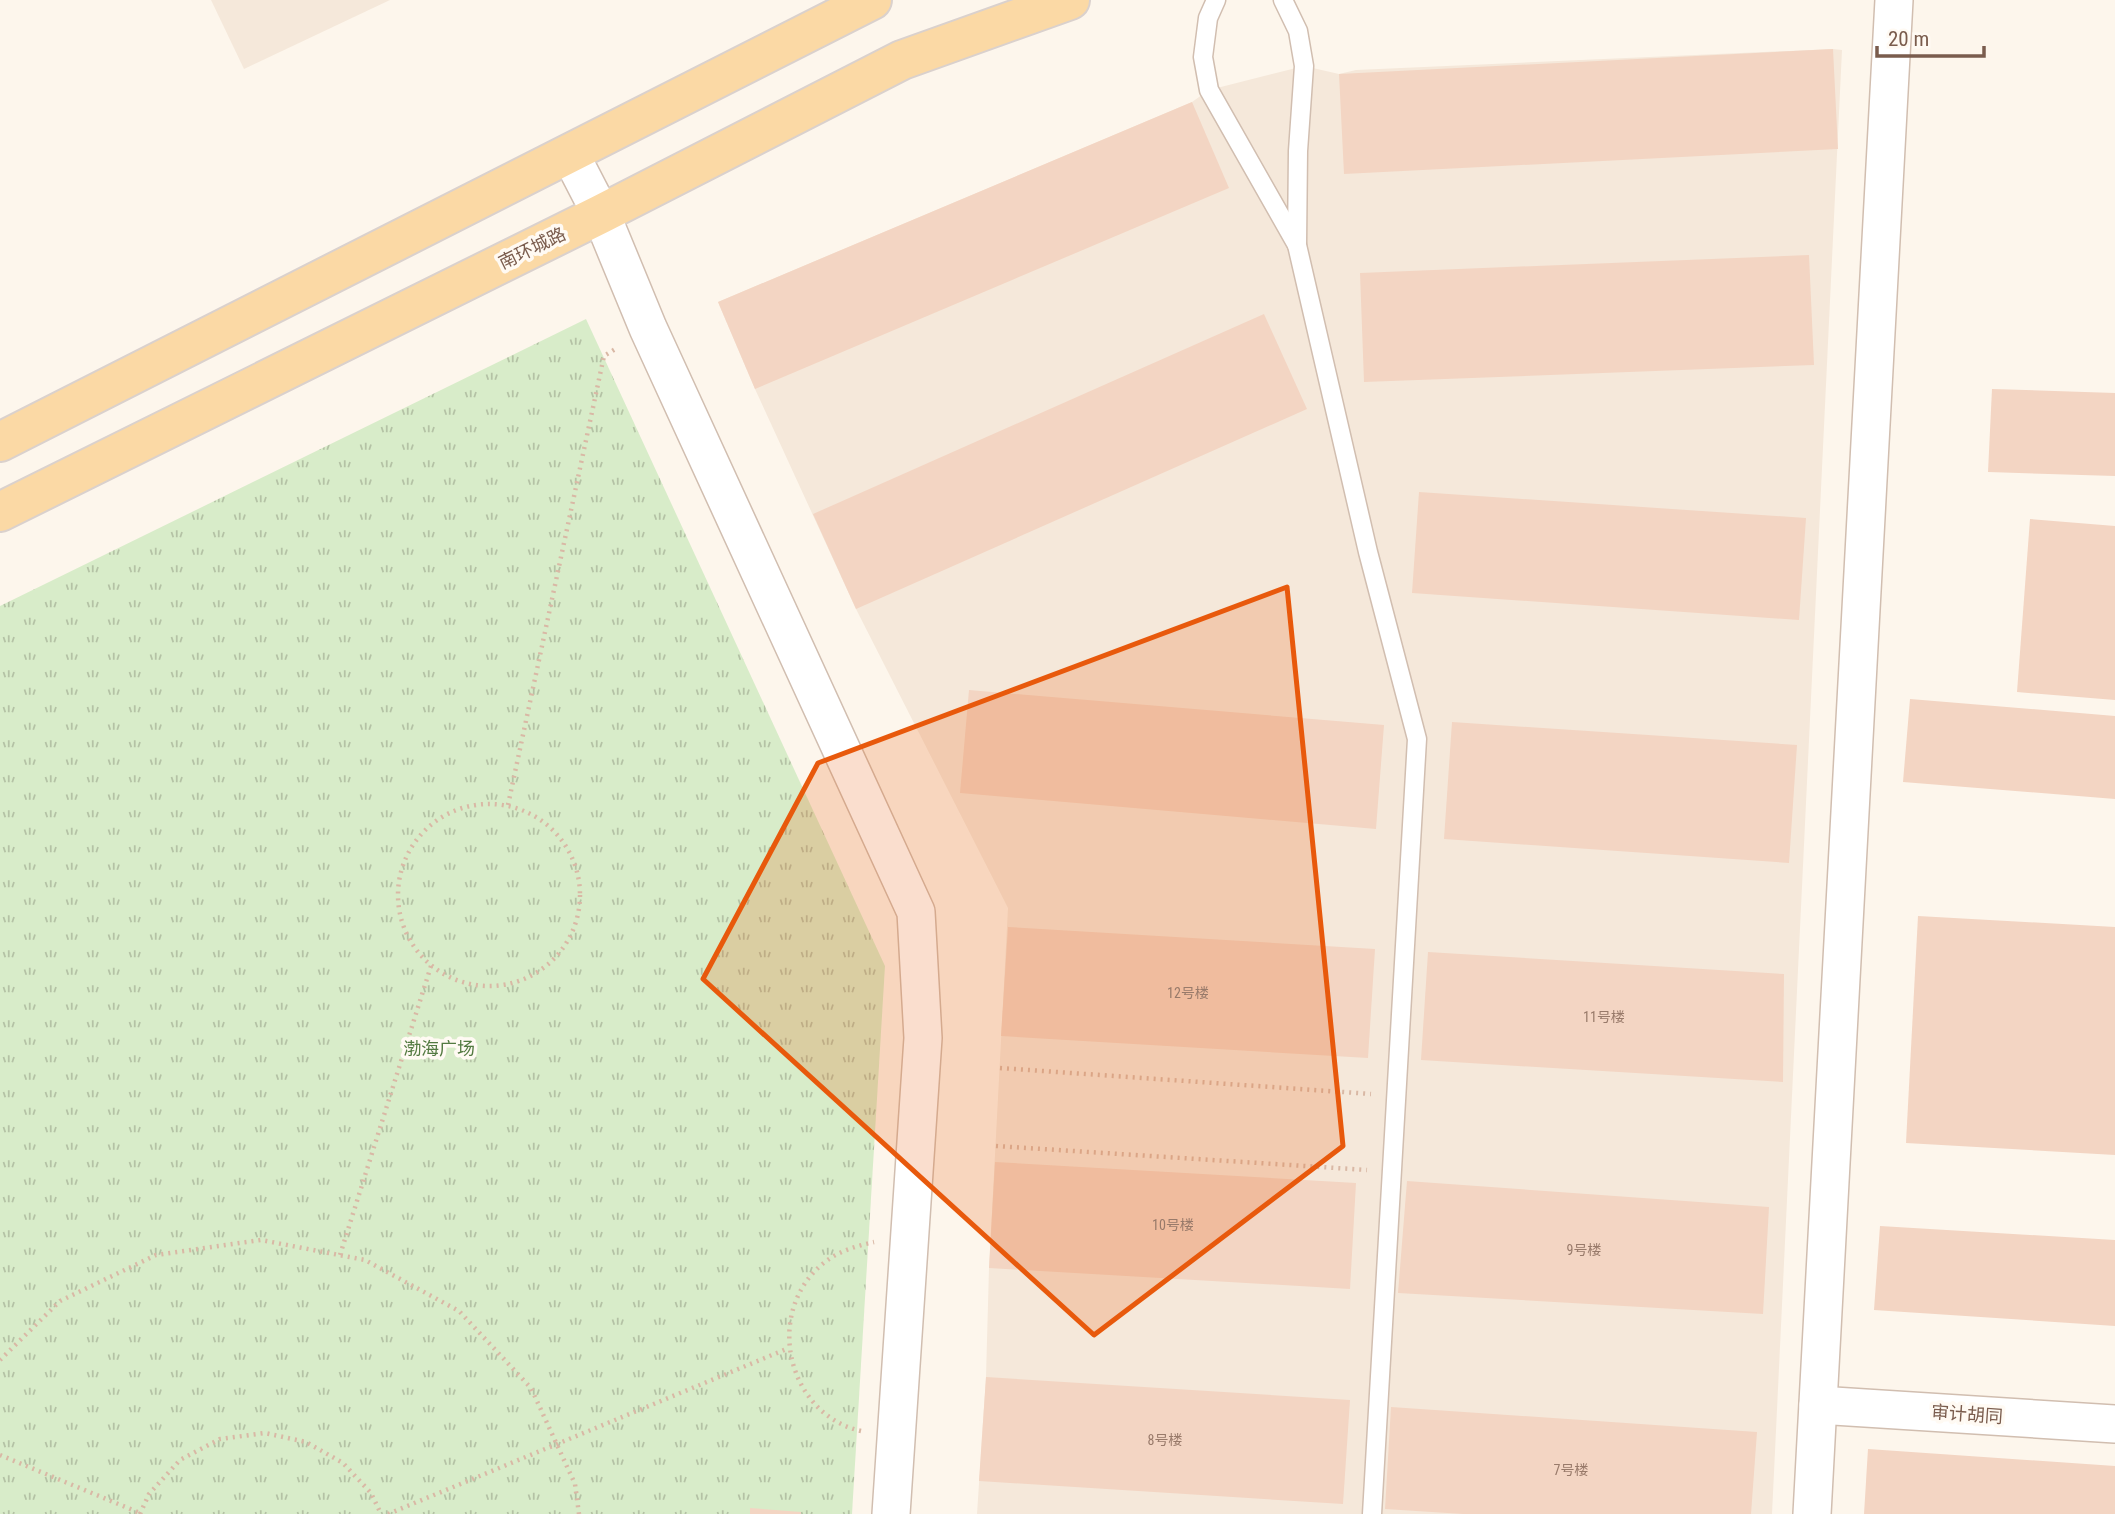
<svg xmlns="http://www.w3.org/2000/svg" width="2115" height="1514" font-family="'Roboto Condensed','Noto Sans SC',sans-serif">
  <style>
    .residential { fill: #f5e8da }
    .park { fill: url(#park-tufts) }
    .building { fill: #f3d5c3 }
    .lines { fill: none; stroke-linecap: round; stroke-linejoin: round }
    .service-casing { stroke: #d1beb0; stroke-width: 21 }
    .minor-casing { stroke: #d1beb0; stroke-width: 40 }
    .primary-casing { stroke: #dad1cd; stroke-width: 42 }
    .path { stroke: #d9b8a5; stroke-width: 4.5; stroke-dasharray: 2 5; stroke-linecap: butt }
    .service { stroke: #fff; stroke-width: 18 }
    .minor { stroke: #fff; stroke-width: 37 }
    .primary { stroke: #fbd9a5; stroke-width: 38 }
    .marked { fill: #e8590c; fill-opacity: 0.2; stroke: #e8590c; stroke-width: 5; stroke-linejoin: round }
    .labels { text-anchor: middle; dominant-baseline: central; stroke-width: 7; stroke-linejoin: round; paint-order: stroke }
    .number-label { font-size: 14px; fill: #987a6a }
    .street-label { font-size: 18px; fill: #7a5c4d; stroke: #fffaf3 }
    .park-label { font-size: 18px; fill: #537a41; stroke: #fffaf3 }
  </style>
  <defs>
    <pattern id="park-tufts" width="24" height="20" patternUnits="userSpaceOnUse" patternTransform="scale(1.75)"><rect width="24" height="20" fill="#d8ecc9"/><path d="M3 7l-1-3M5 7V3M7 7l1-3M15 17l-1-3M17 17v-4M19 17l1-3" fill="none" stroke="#b4c2a5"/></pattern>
  </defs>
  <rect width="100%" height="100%" fill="#fdf6ec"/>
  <g class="residential">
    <path d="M211,0H390L244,69Z"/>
    <path d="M1833,49L1842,50L1772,1514H977L986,1377L989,1268L1008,908L856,609L755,389L718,302L1192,102L1209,90L1304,66L1339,74L1356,70Z"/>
  </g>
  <path class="park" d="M586,319L885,966L852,1514H0V606Z"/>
  <g class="building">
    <path d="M1833,49L1838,149L1344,174L1339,74Z"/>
    <path d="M1192,102L1229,188L755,389L718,302Z"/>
    <path d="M1809,255L1814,365L1364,382L1360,273Z"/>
    <path d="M1264,314L1307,409L856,609L813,514Z"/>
    <path d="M1992,389L2115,393V476L1988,472Z"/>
    <path d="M1419,492L1806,518L1799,620L1412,593Z"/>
    <path d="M2030,519L2115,526V700L2017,692Z"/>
    <path d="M969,690L1384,725L1376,829L960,793Z"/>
    <path d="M1910,699L2115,716V799L1903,782Z"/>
    <path d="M1452,722L1797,745L1789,863L1444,839Z"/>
    <path d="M1918,916L2115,927V1155L1906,1143Z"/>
    <path d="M1008,927L1375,949L1368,1058L1001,1036Z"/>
    <path d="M1428,952L1784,974L1783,1082L1421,1060Z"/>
    <path d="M995,1162L1356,1183L1350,1289L989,1268Z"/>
    <path d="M1407,1181L1769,1207L1763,1314L1398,1293Z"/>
    <path d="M1880,1226L2115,1240V1326L1874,1310Z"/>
    <path d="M986,1377L1350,1400L1343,1504L979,1481Z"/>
    <path d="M1391,1407L1757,1432L1751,1514H1463L1385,1509Z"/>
    <path d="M1868,1449L2115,1466V1514H1864Z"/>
    <path d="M750,1508L801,1512V1514H750Z"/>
  </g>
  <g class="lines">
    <defs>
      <g id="service">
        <path d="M1216,0L1208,18L1203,57L1209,90L1297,245"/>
        <path d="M1283,0L1298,31L1304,66L1298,151L1297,245L1368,552L1417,739L1372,1514"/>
      </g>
      <g id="minor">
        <path d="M570,154L601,214L648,328L916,912L923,1038L891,1514"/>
        <path d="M1818,1405L2115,1424"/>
        <path d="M1812,1514L1894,0"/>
      </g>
      <g id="primary">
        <path d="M0,442L872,0"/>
        <path d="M0,512L601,214L902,60L1070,0"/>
      </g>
    </defs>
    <use href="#service" class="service-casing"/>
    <use href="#minor" class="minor-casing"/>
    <use href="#primary" class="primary-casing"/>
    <g class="path">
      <circle cx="489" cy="895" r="91"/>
      <path d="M508,805L604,356L617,348"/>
      <path d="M1000,1068L1371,1094"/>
      <path d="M996,1146L1367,1170"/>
      <path d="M340,1255L431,966"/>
      <path d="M0,1360L60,1301L156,1255L261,1240L365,1260L459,1311L531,1388L575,1484L579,1514"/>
      <path d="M861,1431C786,1414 763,1310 825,1262C839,1251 856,1246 874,1242"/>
      <path d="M0,1455L140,1513"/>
      <path d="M140,1514L149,1494L180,1460L220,1439L265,1433L306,1442L343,1463L371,1493L381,1514"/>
      <path d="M388,1514L789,1348"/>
    </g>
    <use href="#service" class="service"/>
    <use href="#minor" class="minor"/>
    <use href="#primary" class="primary"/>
  </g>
  <path class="marked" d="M1287,587L1343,1146L1094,1335L703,979L818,763Z"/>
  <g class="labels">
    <g class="number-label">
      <text x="1188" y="993">12号楼</text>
      <text x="1604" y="1017">11号楼</text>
      <text x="1173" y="1225">10号楼</text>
      <text x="1584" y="1250">9号楼</text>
      <text x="1165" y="1440">8号楼</text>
      <text x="1571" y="1470">7号楼</text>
    </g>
    <g class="street-label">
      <text transform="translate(532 248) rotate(-26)">南环城路</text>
      <text transform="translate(1967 1414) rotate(4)">审计胡同</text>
    </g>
    <g class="park-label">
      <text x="439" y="1048">渤海广场</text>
    </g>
  </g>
  <path d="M1877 46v10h107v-10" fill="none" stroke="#7a5c4d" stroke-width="3.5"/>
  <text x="1888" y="46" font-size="21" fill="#7a5c4d" stroke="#fffaf3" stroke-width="5" paint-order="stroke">20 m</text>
</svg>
